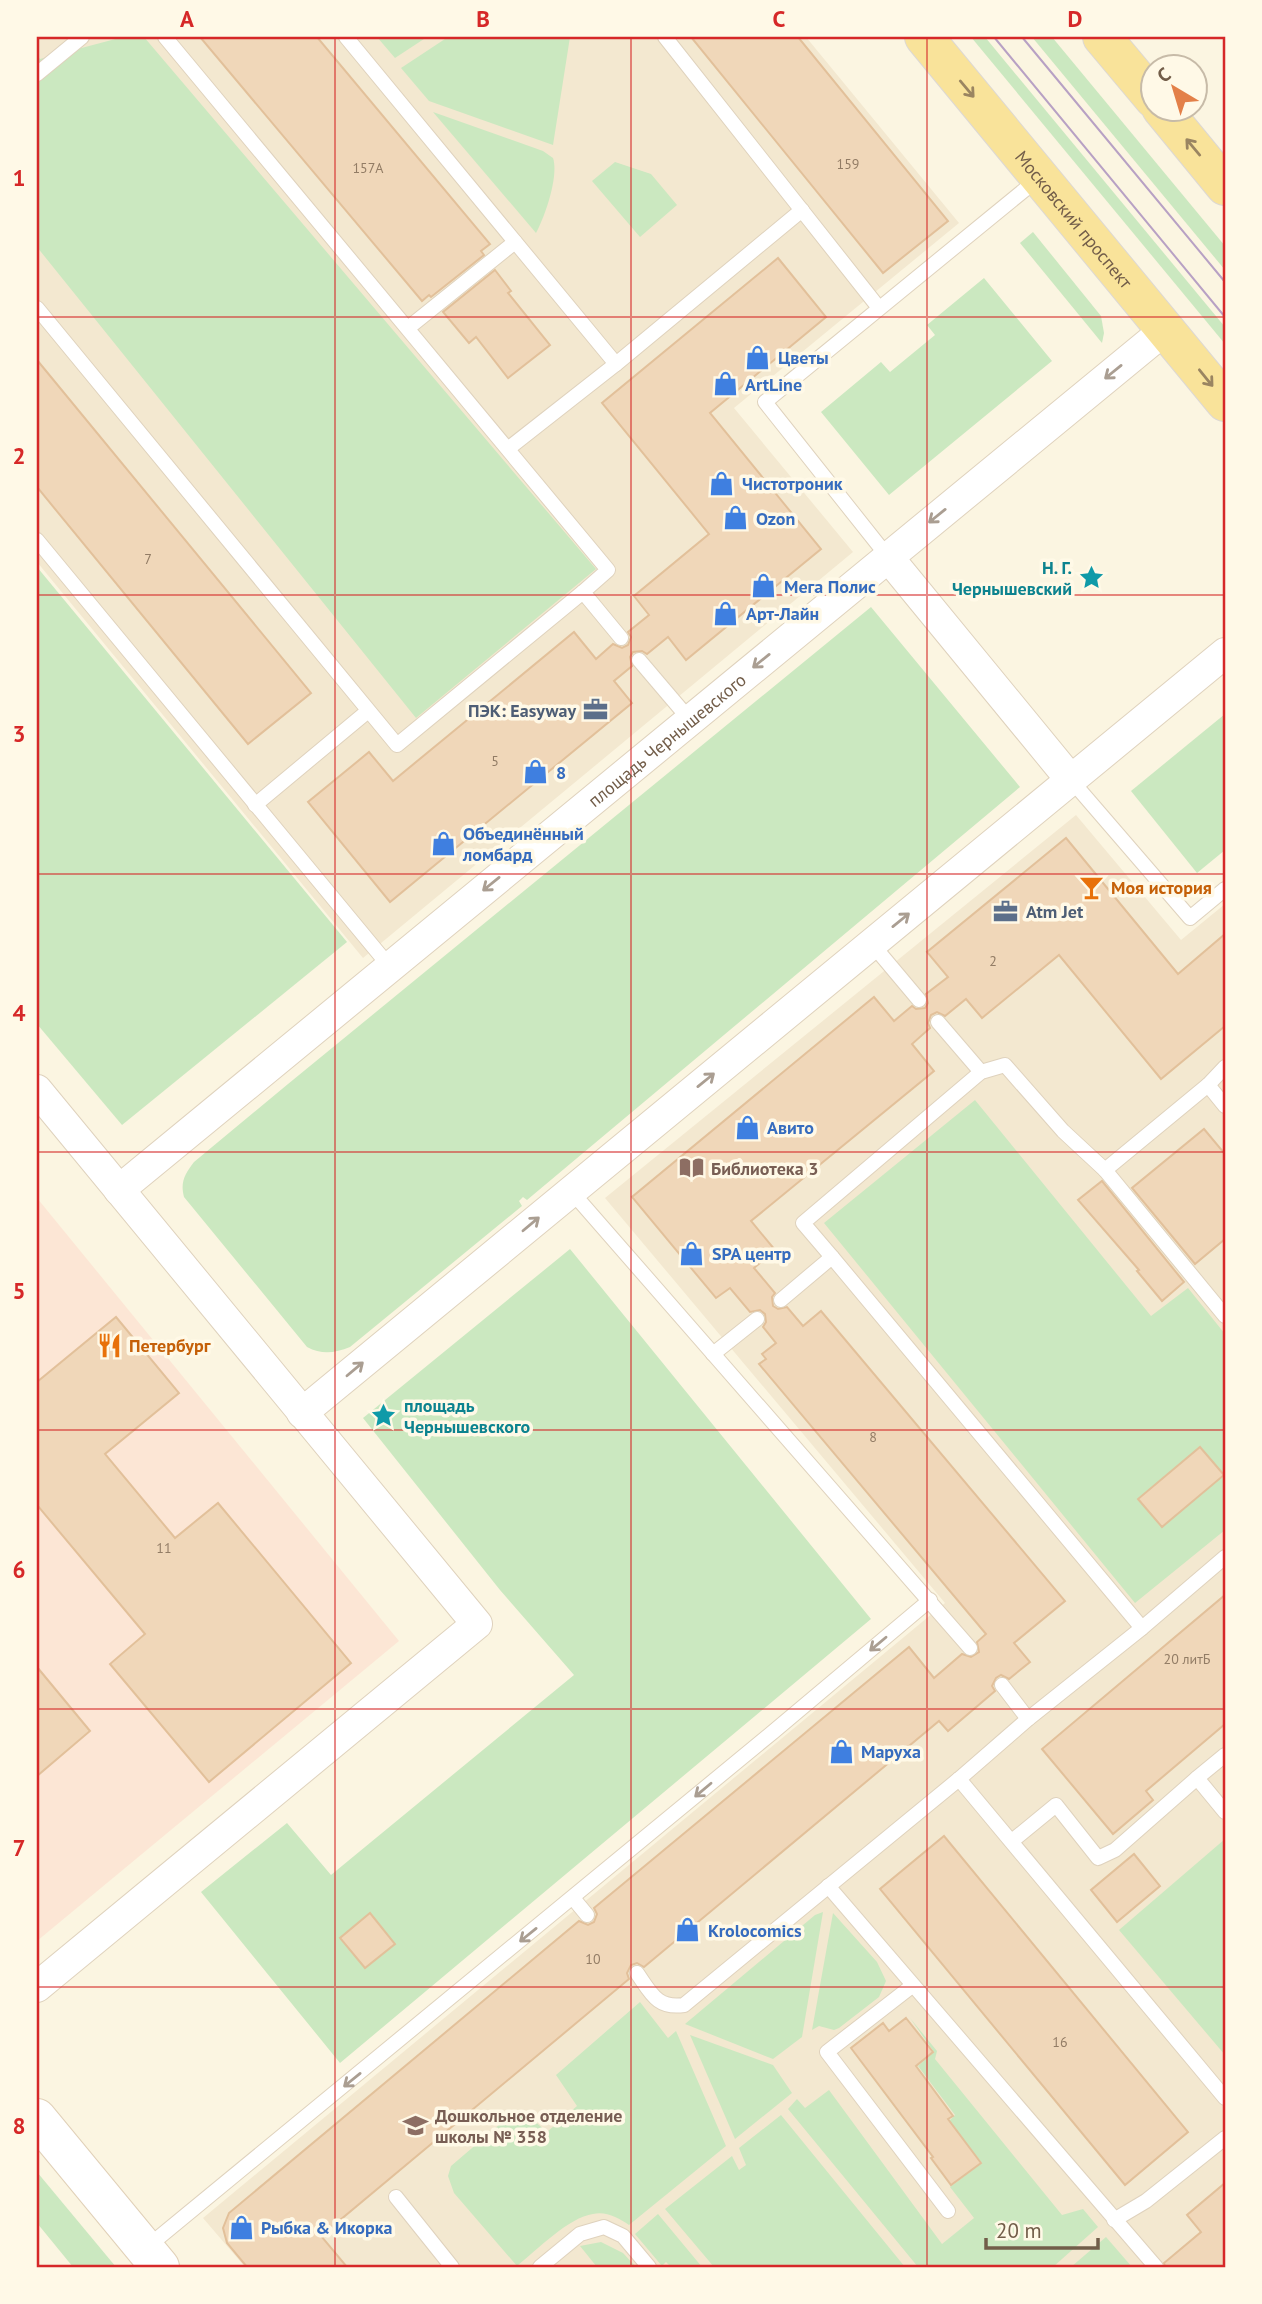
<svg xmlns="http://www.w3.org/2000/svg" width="1262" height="2304" font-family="'PT Sans',sans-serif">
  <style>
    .residential { fill: #f3e8d0 }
    .commercial { fill: #fce6d5 }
    .green { fill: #cbe8c0 }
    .building { fill: #f0d7b9; stroke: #e2c09a; stroke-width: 2 }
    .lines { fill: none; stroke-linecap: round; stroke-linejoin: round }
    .lane-casing { stroke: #dfd2bd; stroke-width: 16 }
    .street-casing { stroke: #dfd2bd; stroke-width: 32 }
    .secondary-casing { stroke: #e1d1b8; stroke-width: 40 }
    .primary-casing { stroke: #ddd8d3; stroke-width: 40 }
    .lane { stroke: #fff; stroke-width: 14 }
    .street { stroke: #fff; stroke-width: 30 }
    .secondary { stroke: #fff; stroke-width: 38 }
    .primary { stroke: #f9e39a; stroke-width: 38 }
    .tram { stroke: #b8a1c4; stroke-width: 2 }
    .oneway { stroke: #9a8561 }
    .oneway2 { stroke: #aa9e92 }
    .grid { fill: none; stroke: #d62828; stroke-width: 2; stroke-opacity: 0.55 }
    .labels { text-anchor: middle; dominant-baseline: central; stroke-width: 7; stroke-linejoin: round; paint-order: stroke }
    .number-label { font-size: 14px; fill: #927c65 }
    .street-label { font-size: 18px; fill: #725d49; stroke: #fff9e7 }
    .shop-label { font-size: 18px; font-weight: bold; fill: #366cbe; stroke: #fff9e7; text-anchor: start }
    .culture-label { font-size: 18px; font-weight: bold; fill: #0d838f; stroke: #fff9e7; text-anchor: end }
    .service-label { font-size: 18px; font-weight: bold; fill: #4e5e75; stroke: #fff9e7; text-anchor: end }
    .food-label { font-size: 18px; font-weight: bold; fill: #c56008; stroke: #fff9e7; text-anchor: start }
    .education-label { font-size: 18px; font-weight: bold; fill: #785e54; stroke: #fff9e7; text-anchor: start }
    .neatline { fill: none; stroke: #d62828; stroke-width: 2.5 }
    .grid-label { font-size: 23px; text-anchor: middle; font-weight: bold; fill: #d62828 }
  </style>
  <rect width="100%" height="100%" fill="#fbf5e1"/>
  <g class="residential">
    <path d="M37,37H806L959,223L734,408L853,552L363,958L37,562Z"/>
    <path d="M1076,815L1181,940L1225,904V2267H245L203,2218L945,1603L605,1198Z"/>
  </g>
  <path class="commercial" d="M37,1198L399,1641L37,1941Z"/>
  <g class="green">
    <path d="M123,37H144L596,569L416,718L37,247V55L40,59Z"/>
    <path d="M377,37H427L395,58Z"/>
    <path d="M448,37H570L553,145L429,101L401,68Z"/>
    <path d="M971,37H985L1225,327V344Z"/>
    <path d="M1032,37H1052L1225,246V270Z"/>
    <path d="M433,112L543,151L553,158C559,176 545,216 536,233Z"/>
    <path d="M615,162L651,174L677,205L640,237L592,181Z"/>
    <path d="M1033,232L1101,316L1104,333L1102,343L1020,243Z"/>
    <path d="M984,278L1052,361L889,495L821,412L881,362L890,372L935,335L927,325Z"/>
    <path d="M37,567L347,942L122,1125L37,1024Z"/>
    <path d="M871,607L1020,787L527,1200L523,1197L519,1201L522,1206L350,1347C335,1353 322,1355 307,1347L184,1197C180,1182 185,1174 194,1162L288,1084Z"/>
    <path d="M1225,714V850L1197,873L1131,791Z"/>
    <path d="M975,1100L1151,1316L1188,1288L1225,1334V1530L1135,1603L824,1223Z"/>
    <path d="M570,1249L871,1619L340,2063L201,1892L287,1823L331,1875L574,1675L500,1590L363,1418Z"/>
    <path d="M1225,1839V2055L1119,1930Z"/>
    <path d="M823,1912L802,2037L773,2059L685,2024L815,1915Z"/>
    <path d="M833,1913L877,1962L886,1981L879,1997L839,2028L834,2030L819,2026L812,2030Z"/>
    <path d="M640,2002L668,2038L676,2031L726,2146L629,2225C619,2218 606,2211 593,2214C569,2217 537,2250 517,2266L454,2193L448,2176L451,2166L513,2113L524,2112L547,2132L577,2106L556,2075Z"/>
    <path d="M910,2018L937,2051L935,2059L1062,2215L1083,2209L1098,2227L1053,2267H918L788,2109L797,2099L805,2108L829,2090L942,2244L974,2218L950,2187L982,2163L949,2121L955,2115L918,2066L934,2052Z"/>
    <path d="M690,2035L773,2065L792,2093L735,2139Z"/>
    <path d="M781,2115L905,2267H714L665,2209L732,2156L739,2170L746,2165L739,2148Z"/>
    <path d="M37,2172L116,2267H73L37,2223Z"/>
    <path d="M658,2214L702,2267H671L666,2262L662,2266L635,2234Z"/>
    <path d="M1106,2237L1132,2267H1071Z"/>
    <path d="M601,2242L623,2253L636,2267H597L580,2246Z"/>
  </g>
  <g class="building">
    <path d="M200,37H317L490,244L481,251L484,255L431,297L429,295L422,301Z"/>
    <path d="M691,37H798L948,221L883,273Z"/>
    <path d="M778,258L826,317L710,413L821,549L686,660L668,637L647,654L642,651L633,652L630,657L632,666L614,681L632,703L390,902L308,802L369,752L393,781L574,632L596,659L613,644L622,648L628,645L631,637L628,632L649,615L634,596L709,534L602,403Z"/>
    <path d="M495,270L511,291L508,293L550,345L508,378L476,337L469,343L443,312Z"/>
    <path d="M37,360L311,693L248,744L37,487Z"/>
    <path d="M1066,838L1178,974L1225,934V1026L1161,1079L1059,955L982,1018L966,999L945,1016L937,1012L931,1015L928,1023L930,1028L912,1044L934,1071L751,1221L775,1250L754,1268L775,1293L772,1297L773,1306L778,1309L787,1307L803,1326L821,1311L1065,1601L1014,1643L1030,1662L1009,1679L1001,1675L996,1678L992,1686L995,1691L948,1731L939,1721L644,1967L637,1963L631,1965L627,1973L629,1979L321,2236L347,2267H247L227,2243L223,2228L229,2213L579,1921L588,1925L594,1922L597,1914L594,1908L909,1647L934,1678L962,1654L971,1657L979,1652L977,1642L986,1634L759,1364L766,1359L762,1354L776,1343L763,1327L766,1322L765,1314L760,1310L750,1312L730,1288L716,1298L632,1197L874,997L894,1021L912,1006L916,1009L925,1008L928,1003L926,994L948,977L927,952Z"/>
    <path d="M1204,1129L1225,1154V1239L1195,1264L1132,1188Z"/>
    <path d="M1102,1181L1184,1282L1162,1301L1137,1271L1139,1270L1078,1200Z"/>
    <path d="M116,1317L179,1393L105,1454L175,1538L218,1503L351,1663L209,1782L110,1664L145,1634L37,1505V1382Z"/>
    <path d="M1200,1447L1224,1475L1162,1527L1138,1499Z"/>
    <path d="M1225,1595V1724L1146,1791L1153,1800L1113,1834L1042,1749Z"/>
    <path d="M37,1667L90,1731L37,1776Z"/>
    <path d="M944,1836L1188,2132L1125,2185L880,1889Z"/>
    <path d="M1134,1854L1160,1886L1117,1922L1091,1890Z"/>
    <path d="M370,1913L395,1944L365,1968L340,1938Z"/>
    <path d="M906,2018L933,2052L916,2066L953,2116L948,2119L981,2163L951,2185L931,2158L933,2157L851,2048L883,2023L889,2031Z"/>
    <path d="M1225,2183V2267H1165L1164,2263L1201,2232L1187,2215Z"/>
  </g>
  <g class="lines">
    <defs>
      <g id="lane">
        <path d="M165,37L608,570L583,592L621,638"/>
        <path d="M346,37L616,364L802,210"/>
        <path d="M665,37L879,308"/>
        <path d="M37,74L82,37"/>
        <path d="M37,308L397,745L583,592"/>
        <path d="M408,328L515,242"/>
        <path d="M509,448L616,364"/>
        <path d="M37,540L390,967"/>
        <path d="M888,557L765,402L1039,178"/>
        <path d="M639,660L690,720"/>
        <path d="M1071,780L1190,918L1225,889"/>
        <path d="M255,805L368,711"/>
        <path d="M872,944L919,1000"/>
        <path d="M938,1022L981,1072"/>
        <path d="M1208,1085L1225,1106"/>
        <path d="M1105,1170L1225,1316"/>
        <path d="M571,1191L970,1648"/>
        <path d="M832,1257L1142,1628"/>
        <path d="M781,1300L832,1257L803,1223L981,1072L1005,1065L1063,1131L1105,1170L1208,1085L1225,1067"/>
        <path d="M713,1354L757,1319"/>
        <path d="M1002,1685L1028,1719"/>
        <path d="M1225,1755L1197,1778L1225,1812"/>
        <path d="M959,1779L1225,2098"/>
        <path d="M1012,1841L1056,1805L1098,1858L1115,1850L1197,1778"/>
        <path d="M828,1886L1156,2267"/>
        <path d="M573,1898L587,1915"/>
        <path d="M637,1973C651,1993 657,2009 684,2005L959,1779L1028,1719L1142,1628L1225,1557"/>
        <path d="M912,1986L827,2052L948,2211"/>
        <path d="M396,2197L452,2267"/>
        <path d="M1114,2220L1146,2201L1225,2138"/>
        <path d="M146,2248L773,1732L930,1600"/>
        <path d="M540,2267L580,2234L604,2227L623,2236L649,2267"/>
      </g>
      <g id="street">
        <path d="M888,557L1071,780"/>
        <path d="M37,1090L477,1624L37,1987"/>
        <path id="s1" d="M119,1190L1166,329"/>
        <path d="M302,1413L1225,653"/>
      </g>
      <path id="secondary" d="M37,2118L160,2267"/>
      <g id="primary">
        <path id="s2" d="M924,37L1225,402"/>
        <path d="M1102,37L1154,99"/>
        <path d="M1161,108L1225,186"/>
      </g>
    </defs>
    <use href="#lane" class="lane-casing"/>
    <use href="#street" class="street-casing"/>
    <use href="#secondary" class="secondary-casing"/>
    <use href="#primary" class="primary-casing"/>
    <use href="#lane" class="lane"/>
    <use href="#street" class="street"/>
    <use href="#secondary" class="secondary"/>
    <use href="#primary" class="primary"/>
    <g class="tram">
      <path d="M994,37L1225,317"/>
      <path d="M1022,37L1225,282"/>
    </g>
  </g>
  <defs><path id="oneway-shaft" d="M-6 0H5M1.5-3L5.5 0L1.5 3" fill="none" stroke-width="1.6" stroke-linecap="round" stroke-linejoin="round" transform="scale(1.75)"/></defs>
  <g class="oneway">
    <use href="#oneway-shaft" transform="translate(967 89) rotate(50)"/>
    <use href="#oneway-shaft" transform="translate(1193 147) rotate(-130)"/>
    <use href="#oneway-shaft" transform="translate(1206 378) rotate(51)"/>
  </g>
  <g class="oneway2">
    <use href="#oneway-shaft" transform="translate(1113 372) rotate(141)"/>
    <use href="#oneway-shaft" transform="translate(937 516) rotate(141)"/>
    <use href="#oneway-shaft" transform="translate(761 661) rotate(141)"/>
    <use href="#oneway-shaft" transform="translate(491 884) rotate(141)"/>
    <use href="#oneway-shaft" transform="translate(901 920) rotate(-39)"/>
    <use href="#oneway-shaft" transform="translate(706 1080) rotate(-39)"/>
    <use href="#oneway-shaft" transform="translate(531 1224) rotate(-40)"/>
    <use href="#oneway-shaft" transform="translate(355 1369) rotate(-40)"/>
    <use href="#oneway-shaft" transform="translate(878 1644) rotate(140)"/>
    <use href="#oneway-shaft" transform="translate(703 1790) rotate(140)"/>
    <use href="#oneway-shaft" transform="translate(528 1935) rotate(141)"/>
    <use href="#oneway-shaft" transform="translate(352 2080) rotate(141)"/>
  </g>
  <path class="grid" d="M335,37V2267M631,37V2267M927,37V2267M37,317H1225M37,595H1225M37,874H1225M37,1152H1225M37,1430H1225M37,1709H1225M37,1987H1225"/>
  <defs>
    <symbol id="shop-bare" viewBox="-9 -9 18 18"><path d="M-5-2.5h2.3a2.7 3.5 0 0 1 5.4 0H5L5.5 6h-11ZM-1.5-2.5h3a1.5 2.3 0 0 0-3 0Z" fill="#3f7fe0" stroke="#fff9e7" stroke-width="2.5" paint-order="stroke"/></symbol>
    <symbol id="sight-bare" viewBox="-9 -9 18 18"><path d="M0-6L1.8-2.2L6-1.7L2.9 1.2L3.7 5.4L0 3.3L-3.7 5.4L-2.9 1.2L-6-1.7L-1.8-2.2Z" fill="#0f9aa8" stroke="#fff9e7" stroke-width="2.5" paint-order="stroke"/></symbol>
    <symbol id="office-bare" viewBox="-9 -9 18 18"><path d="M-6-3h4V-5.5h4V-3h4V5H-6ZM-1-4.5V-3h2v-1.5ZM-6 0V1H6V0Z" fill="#5c6f8a" stroke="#fff9e7" stroke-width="2.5" paint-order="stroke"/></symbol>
    <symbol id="bar-bare" viewBox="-9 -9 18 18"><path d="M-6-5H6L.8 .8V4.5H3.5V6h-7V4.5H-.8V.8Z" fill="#e8710a" stroke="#fff9e7" stroke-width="2.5" paint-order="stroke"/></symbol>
    <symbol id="library-bare" viewBox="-9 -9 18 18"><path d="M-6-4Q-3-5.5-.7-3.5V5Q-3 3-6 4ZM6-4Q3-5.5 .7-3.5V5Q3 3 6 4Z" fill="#8d6e63" stroke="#fff9e7" stroke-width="2.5" paint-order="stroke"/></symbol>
    <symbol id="restaurant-bare" viewBox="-9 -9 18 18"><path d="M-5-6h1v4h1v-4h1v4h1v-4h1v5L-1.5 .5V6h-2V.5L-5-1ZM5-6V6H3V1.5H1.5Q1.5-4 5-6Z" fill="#e8710a" stroke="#fff9e7" stroke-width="2.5" paint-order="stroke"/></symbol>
    <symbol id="school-bare" viewBox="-9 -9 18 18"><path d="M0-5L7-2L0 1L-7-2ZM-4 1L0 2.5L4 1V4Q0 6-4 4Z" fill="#8d6e63" stroke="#fff9e7" stroke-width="2.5" paint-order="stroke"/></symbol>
  </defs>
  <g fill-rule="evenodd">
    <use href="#shop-bare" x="740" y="340" width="35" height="35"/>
    <use href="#shop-bare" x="708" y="366" width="35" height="35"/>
    <use href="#shop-bare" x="704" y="466" width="35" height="35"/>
    <use href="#shop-bare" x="718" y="500" width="35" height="35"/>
    <use href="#sight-bare" x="1074" y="560" width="35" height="35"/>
    <use href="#shop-bare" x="746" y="568" width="35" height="35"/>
    <use href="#shop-bare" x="708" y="596" width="35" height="35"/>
    <use href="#office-bare" x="578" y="692" width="35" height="35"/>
    <use href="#shop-bare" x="518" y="754" width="35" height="35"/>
    <use href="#shop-bare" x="426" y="826" width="35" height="35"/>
    <use href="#bar-bare" x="1074" y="870" width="35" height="35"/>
    <use href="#office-bare" x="988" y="894" width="35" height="35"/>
    <use href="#shop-bare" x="730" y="1110" width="35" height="35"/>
    <use href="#library-bare" x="674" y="1150" width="35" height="35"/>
    <use href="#shop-bare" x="674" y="1236" width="35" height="35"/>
    <use href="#restaurant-bare" x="92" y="1328" width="35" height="35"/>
    <use href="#sight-bare" x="366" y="1398" width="35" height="35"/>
    <use href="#shop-bare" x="824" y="1734" width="35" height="35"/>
    <use href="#shop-bare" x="670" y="1912" width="35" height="35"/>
    <use href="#school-bare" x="398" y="2108" width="35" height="35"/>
    <use href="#shop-bare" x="224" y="2210" width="35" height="35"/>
  </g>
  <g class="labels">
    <g class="number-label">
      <text x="848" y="164">159</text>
      <text x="368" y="168">157А</text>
      <text x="148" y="559">7</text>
      <text x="495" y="761">5</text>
      <text x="993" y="961">2</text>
      <text x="873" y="1437">8</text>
      <text x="164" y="1548">11</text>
      <text x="1187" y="1659">20 литБ</text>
      <text x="593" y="1959">10</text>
      <text x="1060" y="2042">16</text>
    </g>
    <g class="street-label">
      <text stroke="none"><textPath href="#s2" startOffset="236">Московский проспект</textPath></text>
      <text stroke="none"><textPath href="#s1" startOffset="709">площадь Чернышевского</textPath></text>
    </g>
    <g class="shop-label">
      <text x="778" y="357">Цветы</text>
      <text x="745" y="384">ArtLine</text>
      <text x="742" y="483">Чистотроник</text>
      <text x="756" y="518">Ozon</text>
      <text x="784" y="586">Мега Полис</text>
      <text x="746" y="613">Арт-Лайн</text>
      <text x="556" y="772">8</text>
      <text x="463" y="833">Объединённый<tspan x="463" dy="21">ломбард</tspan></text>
      <text x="767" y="1127">Авито</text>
      <text x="712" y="1253">SPA центр</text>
      <text x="861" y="1751">Маруха</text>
      <text x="708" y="1930">Krolocomics</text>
      <text x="261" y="2227">Рыбка &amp; Икорка</text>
    </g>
    <g class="culture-label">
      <text x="1072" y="567">Н. Г.<tspan x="1072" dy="21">Чернышевский</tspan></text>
      <text x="404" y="1405" text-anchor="start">площадь<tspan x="404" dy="21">Чернышевского</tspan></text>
    </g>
    <g class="service-label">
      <text x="576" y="710">ПЭК: Easyway</text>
      <text x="1026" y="911" text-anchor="start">Atm Jet</text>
    </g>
    <g class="food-label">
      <text x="1111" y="887">Моя история</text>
      <text x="129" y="1345">Петербург</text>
    </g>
    <g class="education-label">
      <text x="711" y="1168">Библиотека 3</text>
      <text x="435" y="2115">Дошкольное отделение<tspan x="435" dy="21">школы № 358</tspan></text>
    </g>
  </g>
  <rect width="1262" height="2304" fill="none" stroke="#fff9e7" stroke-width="77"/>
  <g transform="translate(1174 88) rotate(322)"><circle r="33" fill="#fff9e7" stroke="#c7bba8" stroke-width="2"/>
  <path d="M0-5L12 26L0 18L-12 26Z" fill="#e38048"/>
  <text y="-10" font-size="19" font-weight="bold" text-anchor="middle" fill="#725d49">С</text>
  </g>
  <path d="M986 2238v10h112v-10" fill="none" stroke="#725d49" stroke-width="3.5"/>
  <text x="996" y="2238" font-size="21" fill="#725d49" stroke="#fff9e7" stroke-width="5" paint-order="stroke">20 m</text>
  <rect x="38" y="38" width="1186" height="2228" class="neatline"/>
  <g class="grid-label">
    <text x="187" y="27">A</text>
    <text x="483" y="27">B</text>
    <text x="779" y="27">C</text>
    <text x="1075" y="27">D</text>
    <text x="19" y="186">1</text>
    <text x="19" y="464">2</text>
    <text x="19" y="742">3</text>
    <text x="19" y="1021">4</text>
    <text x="19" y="1299">5</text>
    <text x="19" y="1578">6</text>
    <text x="19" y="1856">7</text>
    <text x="19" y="2134">8</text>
  </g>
</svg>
